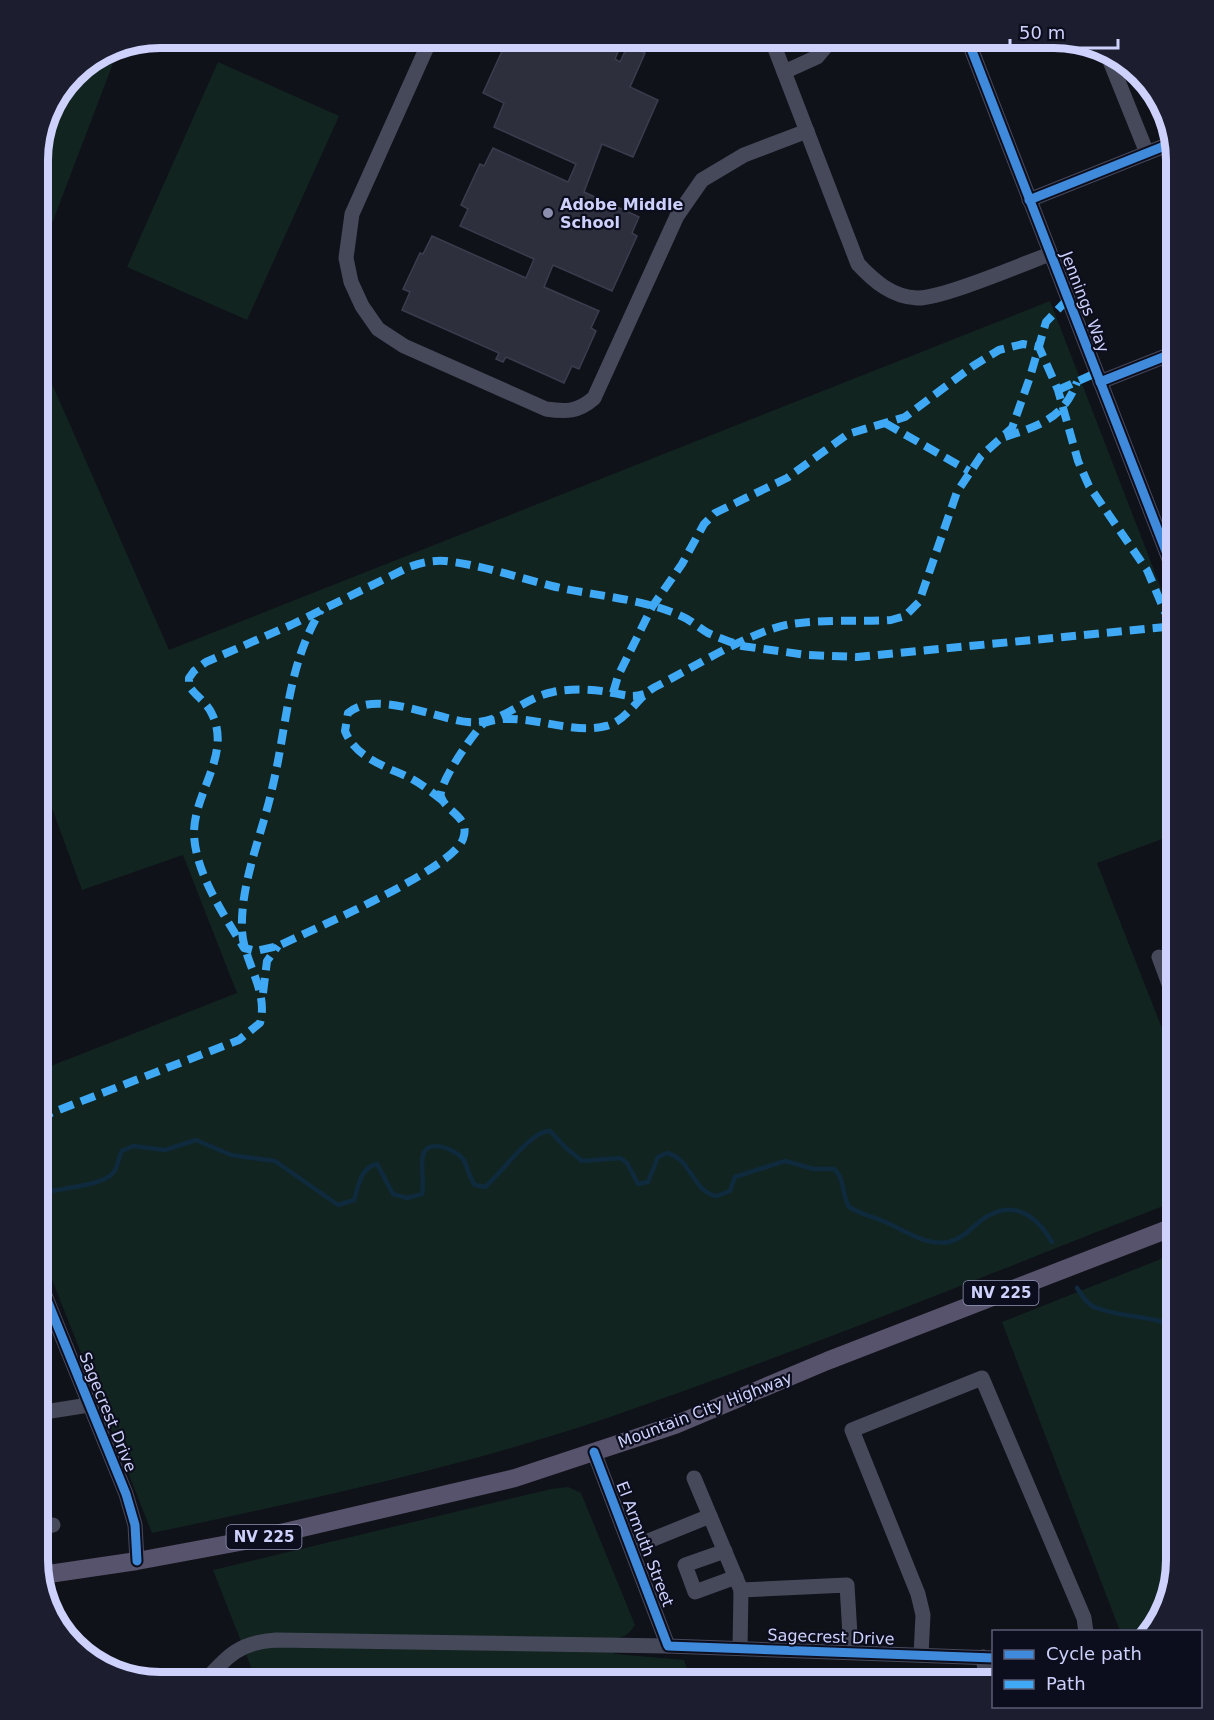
<svg xmlns="http://www.w3.org/2000/svg" width="1214" height="1720" font-family="'DejaVu Sans',sans-serif">
  <style>
    .green { fill: #112420 }
    .lines { fill: none; stroke-linecap: round; stroke-linejoin: round }
    .stream { stroke: #0f2a3d; stroke-width: 4.5 }
    .building { fill: #2e2f3c; stroke: #3b3c4d; stroke-width: 1.5 }
    .minor { stroke: #46495a; stroke-width: 15 }
    .major { stroke: #57536c; stroke-width: 18 }
    .quiet { stroke: #3fa9f5; stroke-width: 8; stroke-dasharray: 15 8; stroke-linecap: butt }
    .cycleway-casing { stroke: #0d0e1d; stroke-width: 13 }
    .cycleway { stroke: #408adc; stroke-width: 9 }
    .poi-dot { fill: #8b8ead; stroke: #0d0e1d; stroke-width: 2 }
    .labels { text-anchor: middle; dominant-baseline: central; stroke-width: 4.5; stroke-linejoin: round; paint-order: stroke }
    .shield { fill: #0d0e1d; stroke: #9396b9; stroke-width: 1.5 }
    .shield-label { font-size: 15px; font-weight: bold; fill: #cdd1fc }
    .poi-label { font-size: 16px; font-weight: bold; fill: #cdd1fc; stroke: #0d0e1d; text-anchor: start }
    .street-label { font-size: 16px; fill: #cdd1fc; stroke: #0d0e1d }
    .rim { fill: none; stroke: #cdd1fc; stroke-width: 8 }
  </style>
  <rect width="100%" height="100%" fill="#10121a"/>
  <g class="green">
    <path d="M120,45L38,260C38,192 24,102 91,60C100,55 109,47 120,45Z"/>
    <path d="M218,62L339,116L247,320L127,267Z"/>
    <path d="M1050,301L1176,627V834L1097,863L1176,1064V1201C986,1275 797,1353 604,1419C456,1469 303,1501 152,1533L38,1244V1071L237,993L183,855L82,890L38,770V352L169,650Z"/>
    <path d="M1176,1253V1561L1160,1622L1150,1631H1120L1002,1322Z"/>
    <path d="M568,1487L581,1493L635,1625C628,1636 622,1638 609,1639L615,1654L684,1660L692,1682H257L213,1570L551,1489Z"/>
  </g>
  <g class="lines">
    <g class="stream">
      <path d="M38,1194C56,1188 101,1187 113,1173C118,1168 118,1157 122,1151L133,1146L165,1150L196,1140L231,1155L275,1161L338,1205L354,1200C359,1185 360,1168 377,1164L393,1194L407,1198L422,1194C425,1181 420,1168 423,1155C427,1138 455,1149 463,1159C468,1167 469,1178 475,1185L485,1187C501,1174 531,1130 550,1131L566,1148L582,1161L620,1158L627,1163L638,1184L648,1182L658,1157L667,1153C692,1159 692,1192 717,1196L730,1191L735,1177L785,1161L814,1169H834C845,1178 842,1196 849,1207C860,1214 871,1216 883,1221C903,1229 926,1247 949,1242C964,1238 972,1227 983,1219C1013,1198 1037,1216 1052,1242"/>
      <path d="M1077,1288C1082,1295 1087,1305 1097,1308C1122,1318 1151,1315 1176,1327"/>
    </g>
  </g>
  <path class="building" d="M508,38H617L620,47L615,59L620,62L628,45L645,53L630,87L658,100L633,157L602,144L584,192L639,217L632,233L637,236L612,291L553,265L544,287L599,311L591,328L596,331L579,369L572,366L564,383L506,357L503,362L496,359L499,353L402,310L410,292L403,289L420,253L423,254L432,236L526,278L534,259L460,226L468,209L461,205L480,164L484,166L493,148L568,182L576,164L494,127L504,103L483,93Z"/>
  <g class="lines">
    <g class="minor">
      <path d="M431,38L352,214L346,258L351,282L362,306L378,329L404,346L546,409C566,412 578,412 594,398L677,216L702,180L744,155L807,131"/>
      <path d="M771,38L858,264C874,281 892,297 917,298C941,299 1023,264 1050,254"/>
      <path d="M967,38L1176,577"/>
      <path d="M1106,51L1147,153"/>
      <path d="M784,72L817,57L833,38"/>
      <path d="M1029,200L1172,143"/>
      <path d="M1100,382L1176,352"/>
      <path d="M1159,957L1176,1003"/>
      <path d="M38,1278L126,1494L135,1525L137,1561"/>
      <path d="M38,1413L89,1405"/>
      <path d="M594,1452L668,1646"/>
      <path d="M694,1478L741,1590"/>
      <path d="M38,1527L53,1525"/>
      <path d="M631,1548L710,1516"/>
      <path d="M725,1551L685,1565L695,1592L736,1577"/>
      <path d="M740,1648L741,1590L847,1585L851,1652"/>
      <path d="M921,1655L923,1615L918,1594L852,1430L982,1378L1084,1618L1086,1632"/>
      <path d="M983,1657L987,1682"/>
      <path d="M204,1682C227,1656 240,1642 276,1640L668,1646L994,1658"/>
    </g>
    <path class="major" d="M42,1575L137,1561L255,1539L515,1478L675,1425L827,1361L1176,1226"/>
    <g class="quiet">
      <path d="M1068,299L1046,322L1030,377L1012,428L981,456L957,492L919,602L905,616L891,620C858,622 823,619 791,624C750,631 693,668 655,687C637,697 627,721 606,726C567,736 522,709 484,723C474,732 437,785 441,797C447,813 471,817 463,839C452,870 311,930 278,946L256,951L244,948C224,915 196,874 194,835C193,793 232,755 212,714C207,703 196,696 189,686V678L194,671L206,662L291,625L409,567C420,563 432,560 445,561C481,565 516,577 552,586C593,596 642,598 681,616C691,620 699,628 708,633C719,638 731,642 742,646L807,655L857,657L1176,626"/>
      <path d="M1058,390L1096,373"/>
      <path d="M885,423L969,471"/>
      <path d="M1005,437C1040,425 1063,419 1077,382"/>
      <path d="M613,693L618,676L652,607L682,564L704,524L715,513L787,478L848,434L905,417L973,366L999,350L1023,344L1039,347L1058,390L1078,461L1089,486L1147,570L1171,626"/>
      <path d="M443,801C433,793 423,785 412,779C388,767 356,759 345,731L348,713C376,689 436,719 468,722C502,725 522,698 553,692C571,688 595,689 613,693C626,695 630,698 644,694"/>
      <path d="M263,993L267,961L278,946"/>
      <path d="M38,1118L239,1040L260,1023C269,991 244,963 242,931C240,883 262,835 272,789C287,728 287,665 321,610"/>
    </g>
    <defs>
      <g id="cycleway">
        <path d="M967,38L1176,577"/>
        <path d="M1029,200L1172,143"/>
        <path d="M1100,382L1176,352"/>
        <path d="M38,1278L126,1494L135,1525L137,1561"/>
        <path d="M594,1452L668,1646L994,1658"/>
      </g>
    </defs>
    <use href="#cycleway" class="cycleway-casing"/>
    <use href="#cycleway" class="cycleway"/>
  </g>
  <circle class="poi-dot" cx="548" cy="213" r="6"/>
  <g class="labels">
    <g class="shield">
      <rect x="963.5" y="1281" width="75" height="24" rx="4.5"/>
      <rect x="226.5" y="1525" width="75" height="24" rx="4.5"/>
    </g>
    <g class="shield-label">
      <text x="1001" y="1293">NV 225</text>
      <text x="264" y="1537">NV 225</text>
    </g>
    <g class="poi-label">
      <text x="560" y="204">Adobe Middle<tspan x="560" dy="18">School</tspan></text>
    </g>
    <g class="street-label">
      <text transform="translate(1085 302) rotate(69)">Jennings Way</text>
      <text transform="translate(705 1410) rotate(-21)">Mountain City Highway</text>
      <text transform="translate(108 1412) rotate(68)">Sagecrest Drive</text>
      <text transform="translate(645 1544) rotate(69)">El Armuth Street</text>
      <text transform="translate(831 1637) rotate(2)">Sagecrest Drive</text>
    </g>
  </g>
  <path d="M0 0H1214V1720H0ZM160 48H1054A112 112 0 0 1 1166 160V1560A112 112 0 0 1 1054 1672H160A112 112 0 0 1 48 1560V160A112 112 0 0 1 160 48Z" fill="#1c1e2f" fill-rule="evenodd"/>
  <path class="rim" d="M160 48H1054A112 112 0 0 1 1166 160V1560A112 112 0 0 1 1054 1672H160A112 112 0 0 1 48 1560V160A112 112 0 0 1 160 48Z"/>
  <rect x="992" y="1630" width="210" height="78" fill="#0d0e1d" stroke="#5a5c76" stroke-width="1.5"/>
  <rect x="1004" y="1650" width="30" height="9" fill="#408adc" stroke="#5a5c76" stroke-width="1.5"/>
  <text x="1046" y="1660" font-size="18" fill="#cdd1fc">Cycle path</text>
  <rect x="1004" y="1680" width="30" height="9" fill="#3fa9f5" stroke="#5a5c76" stroke-width="1.5"/>
  <text x="1046" y="1690" font-size="18" fill="#cdd1fc">Path</text>
  <path d="M1010 39v9h108v-9" fill="none" stroke="#cdd1fc" stroke-width="3"/>
  <text x="1019" y="39" font-size="18" fill="#cdd1fc" stroke="#0d0e1d" stroke-width="4.5" paint-order="stroke">50 m</text>
</svg>
